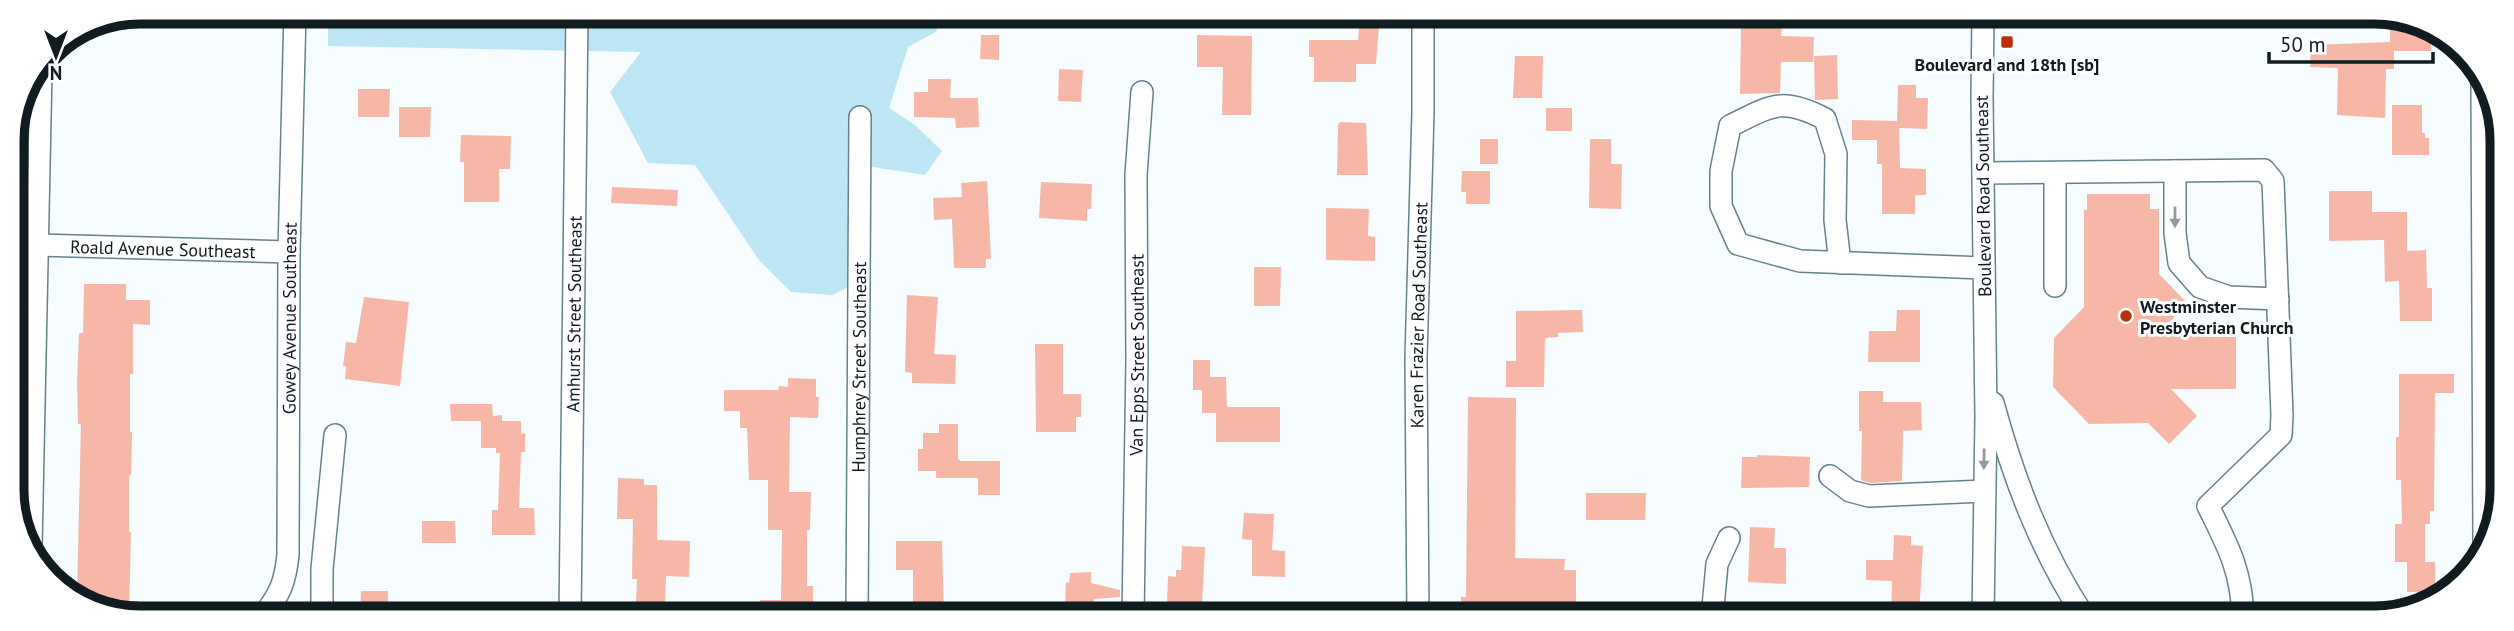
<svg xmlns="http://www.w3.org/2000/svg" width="2514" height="631" font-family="'PT Sans',sans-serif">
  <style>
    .green { fill: #bde6f5 }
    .building { fill: #f6b7a7 }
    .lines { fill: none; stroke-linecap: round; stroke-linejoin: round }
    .minor-casing { stroke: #65828c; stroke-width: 24 }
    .minor { stroke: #fff; stroke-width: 21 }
    .oneway { fill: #94999b }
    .poi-dot { fill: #b92f07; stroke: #fff; stroke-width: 2.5 }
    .labels { text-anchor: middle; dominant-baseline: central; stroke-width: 6; stroke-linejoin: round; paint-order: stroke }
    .poi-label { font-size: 18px; font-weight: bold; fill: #111c20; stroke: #fff }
    .street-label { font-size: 18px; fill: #111c20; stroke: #fff }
    .rim { fill: none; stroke: #111c20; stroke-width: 9 }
  </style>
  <rect width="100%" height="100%" fill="#f6fcff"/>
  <path class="green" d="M328,12L942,13L936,32L908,47L889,108L915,125L942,151L925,175L860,165L859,282L832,295L791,292L759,260L695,165L648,163L610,92L641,52L328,46Z"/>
  <g class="building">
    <path d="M1360,14H1380L1376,64H1356V82H1314V57H1309V40H1358Z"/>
    <path d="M2395,15L2431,32V51H2394V69H2386L2385,118L2337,115L2338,68L2310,67L2311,45L2390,42V27H2394Z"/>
    <path d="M1741,25L1782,26L1781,36L1814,37L1813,62H1781L1780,93L1740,94Z"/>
    <path d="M981,35H999V60L980,59Z"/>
    <path d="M1197,35L1252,36L1251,115H1222L1223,67H1197Z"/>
    <path d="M1837,55L1838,99L1815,100L1814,56Z"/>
    <path d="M1515,56H1543L1542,98H1513Z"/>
    <path d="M1059,69L1083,70L1081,102L1058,101Z"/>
    <path d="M928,79H951L950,98H978L979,127L956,128L955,118L914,117V92H928Z"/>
    <path d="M1898,85H1916V98H1928L1927,129L1899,128L1900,168L1926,169V195H1915V214H1882V164H1877V140H1852V120L1897,121Z"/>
    <path d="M358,89H390L389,117H358Z"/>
    <path d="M2392,105H2422V133H2425V138H2429V155H2392Z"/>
    <path d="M399,107H431L430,137H399Z"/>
    <rect x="1546" y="108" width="26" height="23"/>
    <path d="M1340,122L1366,123L1368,175H1337L1338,125Z"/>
    <path d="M461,135L511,136L510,169H499V202H464V162H460Z"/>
    <rect x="1480" y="139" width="18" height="25"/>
    <path d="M1590,139H1611V164H1622L1621,209L1589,208Z"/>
    <path d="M1462,171H1490V204H1466V192H1461Z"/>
    <path d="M987,181L991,259H986V268H954L952,219L934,220L933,198L962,197L961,183Z"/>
    <path d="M1041,182L1092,184L1091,209H1087V221L1039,218Z"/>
    <path d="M612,187L678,190L677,206L611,203Z"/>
    <path d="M2329,191H2372V212H2407V251L2426,250L2427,288H2432V321H2400L2399,281L2385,282L2384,240L2329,241Z"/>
    <path d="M2087,194H2150V209H2159V274L2188,304L2157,334L2236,335V389H2171L2197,416L2169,444L2148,423L2089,424L2053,387L2054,338L2084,307V210H2087Z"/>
    <path d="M1326,208L1369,209L1368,236L1375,237V261L1326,260Z"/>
    <path d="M1254,267H1281L1280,306H1254Z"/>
    <path d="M84,284H126V300H150V325L133,324V374H130V432H132L131,475H129V532H131L129,616H115L77,595L81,424H78L77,382L79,333H83Z"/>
    <path d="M907,295L938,297L934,354L956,355L955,384L912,383V373L905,372Z"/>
    <path d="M364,297L409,302L400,386L345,379L346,366H343L346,342L356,343Z"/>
    <path d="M1582,310L1583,332L1558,333V337L1545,338L1544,387H1506V361H1516V311Z"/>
    <path d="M1897,310H1920V362H1868L1869,331H1896Z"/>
    <path d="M1035,344H1063V394H1081V417H1076V432H1036Z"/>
    <path d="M1193,360H1210V377H1226L1227,407H1280V442H1216V413H1202V390H1193Z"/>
    <path d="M2399,374H2454V393H2435L2434,511H2430V524H2425V562H2435V592H2407V562H2395V524H2402L2401,480H2396V437H2399Z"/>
    <path d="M788,378L816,379V397H819L818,418L790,417L789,492H811L810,530H807V586H813V617H760V600H781L782,530H768V480H749L747,428H740V411H724V390H778L779,386L788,387Z"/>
    <path d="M1859,391H1883V402H1921L1922,430L1903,431L1902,481L1870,483L1861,480L1862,431H1859Z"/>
    <path d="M1468,397L1516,398L1515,558L1565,559L1564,570H1576V603L1496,602V618H1461V597H1466Z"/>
    <path d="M450,404H492L493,416L502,415V421H521V434L525,433V452H521L519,508H534L535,535H492V510H498L500,453H496V448H481V421H451Z"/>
    <path d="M939,424H958V459L961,461H1000V495H978V478H936V471H918V449H923V433H939Z"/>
    <path d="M1757,455L1810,457L1809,487L1741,488L1742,457H1757Z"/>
    <path d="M618,478L644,479V485H657V540L690,541L689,577L666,576L665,602H636L637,579H632L633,519H617Z"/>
    <path d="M1586,493H1646L1645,520H1586Z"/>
    <path d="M1244,513L1274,514L1272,550L1285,551V577L1252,576V540L1242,539Z"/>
    <path d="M422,521H455L456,543H422Z"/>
    <path d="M1750,527L1775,528L1774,548H1786V584L1748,582Z"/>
    <path d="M1894,535L1911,536V545L1923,546L1919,617L1891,616L1892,581L1866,580V560H1893Z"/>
    <path d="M896,541H942L944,617H913V570H896Z"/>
    <path d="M1182,546L1205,547L1202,604L1167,603L1168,576L1176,577V570H1181Z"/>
    <path d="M1091,572V583L1120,590V597L1094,599L1093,609L1065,608L1066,582L1069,583L1070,573Z"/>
    <path d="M361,591H388L387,616H360Z"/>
  </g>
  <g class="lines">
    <defs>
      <g id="minor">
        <path d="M2482,84L2484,541"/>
        <path d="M2175,171V233L2179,263L2200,287L2229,297L2278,299"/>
        <path d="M1983,173L2264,170L2273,181L2282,415L2281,435L2208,506C2228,546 2242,572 2243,618"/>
        <path id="s1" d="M37,245L289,252"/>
        <path d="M1840,263L1835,220L1836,154L1825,119C1781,96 1771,106 1730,126L1721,171V206L1738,244L1800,261L1984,268"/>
        <path d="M2055,286V173"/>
        <path d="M1993,403C2014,480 2041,551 2085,618"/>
        <path d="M1830,476L1850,491L1869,496L1984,491"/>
        <path d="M31,547L41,70"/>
        <path id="s2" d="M263,616C280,594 285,583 288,555L289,252L295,12"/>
        <path d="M322,616V569L335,435"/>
        <path id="s3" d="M570,617L577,13"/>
        <path id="s4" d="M857,617L860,117"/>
        <path id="s5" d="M1133,617L1137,360L1136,175L1142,92"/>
        <path id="s6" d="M1418,618L1416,358L1423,112V14"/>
        <path d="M1712,618L1717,564L1729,538"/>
        <path d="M1983,618L1986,418L1982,97L1983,14"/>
      </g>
    </defs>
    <use href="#minor" class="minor-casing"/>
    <use href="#minor" class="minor"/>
  </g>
  <defs><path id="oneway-solid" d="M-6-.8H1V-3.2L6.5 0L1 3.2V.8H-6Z" transform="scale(1.75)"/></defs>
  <g class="oneway">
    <use href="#oneway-solid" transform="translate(2175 217) rotate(90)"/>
    <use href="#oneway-solid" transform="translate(1984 459) rotate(91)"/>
  </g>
  <g class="poi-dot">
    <rect x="2000" y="35" width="14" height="14" rx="3.5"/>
    <circle cx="2126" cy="316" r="7"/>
  </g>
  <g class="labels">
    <g class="poi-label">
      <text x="2007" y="64">Boulevard and 18th [sb]</text>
      <text x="2140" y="306" text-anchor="start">Westminster<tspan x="2140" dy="21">Presbyterian Church</tspan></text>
    </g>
    <g class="street-label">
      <text transform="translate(1983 196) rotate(-91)">Boulevard Road Southeast</text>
      <text stroke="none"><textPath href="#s1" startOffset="126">Roald Avenue Southeast</textPath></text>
      <text stroke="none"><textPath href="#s3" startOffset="303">Amhurst Street Southeast</textPath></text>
      <text stroke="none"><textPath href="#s6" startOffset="303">Karen Frazier Road Southeast</textPath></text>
      <text stroke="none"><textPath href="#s2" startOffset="304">Gowey Avenue Southeast</textPath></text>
      <text stroke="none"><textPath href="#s5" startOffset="262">Van Epps Street Southeast</textPath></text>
      <text stroke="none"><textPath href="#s4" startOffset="250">Humphrey Street Southeast</textPath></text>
    </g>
  </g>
  <path d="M0 0H2514V631H0ZM140 24H2374A116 116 0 0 1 2490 140V490A116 116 0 0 1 2374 606H140A116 116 0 0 1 24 490V140A116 116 0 0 1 140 24Z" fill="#fff" fill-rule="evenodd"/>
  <path class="rim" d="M140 24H2374A116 116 0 0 1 2490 140V490A116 116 0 0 1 2374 606H140A116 116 0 0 1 24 490V140A116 116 0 0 1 140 24Z"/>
  <g transform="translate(56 56) rotate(180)" stroke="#ffffff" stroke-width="5" paint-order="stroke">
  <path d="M0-5L12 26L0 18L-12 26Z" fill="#111c20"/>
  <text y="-10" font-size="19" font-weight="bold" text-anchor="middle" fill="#111c20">N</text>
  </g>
  <path d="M2269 52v10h164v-10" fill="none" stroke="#111c20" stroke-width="3.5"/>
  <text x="2280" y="52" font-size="21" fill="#111c20" stroke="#ffffff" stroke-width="5" paint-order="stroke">50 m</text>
</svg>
